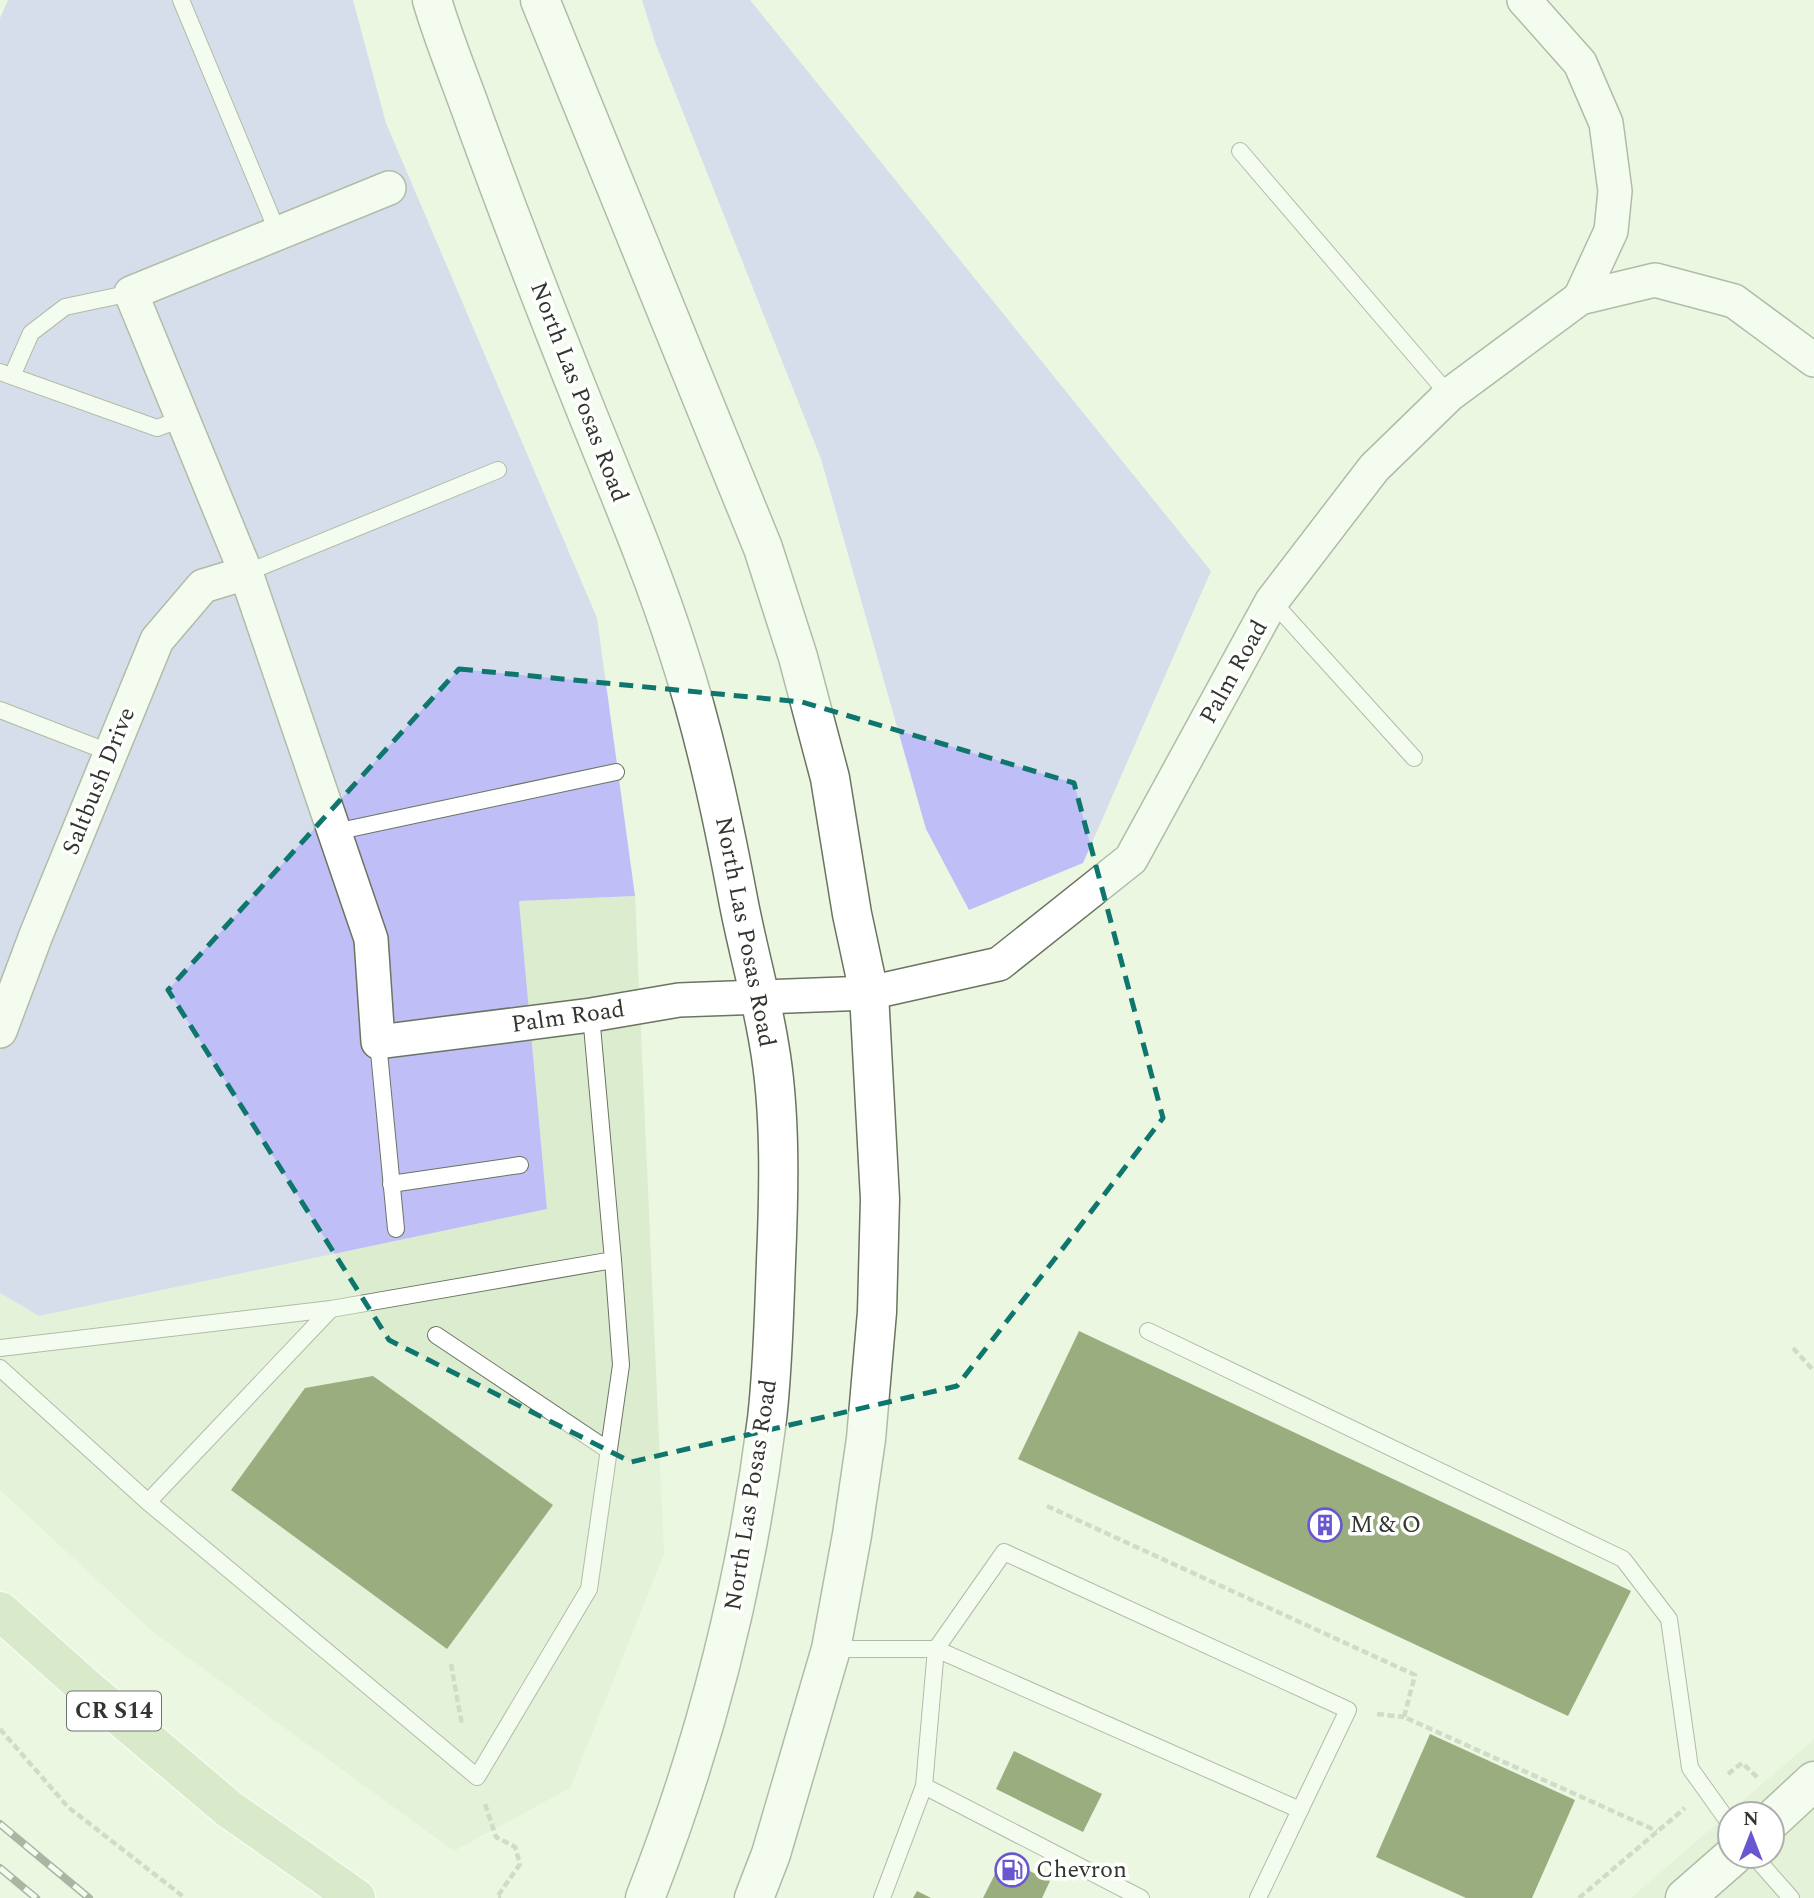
<svg xmlns="http://www.w3.org/2000/svg" width="1814" height="1898" font-family="Spectral,serif">
  <style>
    .built { fill: #dceccf; fill-rule: evenodd }
    .green { fill: #bfbef6 }
    .building { fill: #355308 }
    .lines { fill: none; stroke-linecap: round; stroke-linejoin: round }
    .lane-casing { stroke: #6a7461; stroke-width: 18 }
    .street-casing { stroke: #6a7461; stroke-width: 36 }
    .secondary-casing { stroke: #6a7461; stroke-width: 41 }
    .primary-casing { stroke: #fff; stroke-width: 41 }
    .path { stroke: #afb9a8; stroke-width: 4.5; stroke-dasharray: 7 3.5; stroke-linecap: butt }
    .lane { stroke: #fff; stroke-width: 16 }
    .street { stroke: #fff; stroke-width: 33 }
    .secondary { stroke: #fff; stroke-width: 38 }
    .primary { stroke: #c2d9ad; stroke-width: 38 }
    .rail-casing { stroke: #5d6459; stroke-width: 8 }
    .rail { stroke: #fff; stroke-width: 5; stroke-dasharray: 16; stroke-linecap: butt }
    .marked { fill: none; stroke: #0f766e; stroke-width: 5; stroke-dasharray: 14 9; stroke-linejoin: round }
    .labels { text-anchor: middle; dominant-baseline: central; stroke-width: 7; stroke-linejoin: round; paint-order: stroke }
    .shield { fill: #fff; stroke: #6f726d; stroke-width: 2 }
    .shield-label { font-size: 23px; font-weight: bold; fill: #31362e }
    .street-label { font-size: 24px; fill: #31362e; stroke: #fff }
    .poi-label { font-size: 24px; fill: #31362e; stroke: #fff; text-anchor: start }
  </style>
  <rect width="100%" height="100%" fill="#ebf7e1"/>
  <g class="built">
    <path d="M635,896L664,1554L570,1788L454,1851L153,1632L0,1490V1293L39,1316L547,1209L519,901Z"/>
    <path d="M1814,1739V1898H1631ZM1730,1814H1772V1856H1730Z"/>
  </g>
  <g class="green">
    <path d="M8,0H353L386,123L597,618L635,896L519,901L547,1209L39,1316L0,1293V18Z"/>
    <path d="M642,0H750L1211,571L1083,863L969,910L926,829L821,459L655,42Z"/>
  </g>
  <g class="building">
    <path d="M1079,1331L1631,1591L1568,1716L1018,1459Z"/>
    <path d="M373,1376L553,1505L447,1649L231,1490L305,1388Z"/>
    <path d="M1430,1734L1575,1800L1532,1898H1466L1376,1857Z"/>
    <path d="M1014,1751L1102,1794L1083,1832L996,1789Z"/>
    <path d="M1003,1858L1050,1881L1042,1898H983Z"/>
    <path d="M917,1891L931,1898H913Z"/>
  </g>
  <g class="lines">
    <defs>
      <g id="lane">
        <path d="M181,0L278,233"/>
        <path d="M1240,151L1449,395"/>
        <path d="M0,372L157,428L184,418"/>
        <path d="M12,376L31,333L65,307L131,293"/>
        <path d="M246,573L498,470"/>
        <path d="M1272,601L1414,758"/>
        <path d="M0,710L111,753"/>
        <path d="M335,832L616,772"/>
        <path d="M378,1042L396,1229"/>
        <path d="M391,1184L520,1165"/>
        <path d="M1148,1331L1623,1559L1669,1619L1690,1768L1730,1824"/>
        <path d="M436,1335L608,1450"/>
        <path d="M0,1348L331,1309L613,1260L591,1015"/>
        <path d="M0,1368L148,1502L477,1777L589,1589L621,1365L613,1260"/>
        <path d="M148,1502L331,1309"/>
        <path d="M831,1649H936L1300,1810L1258,1898"/>
        <path d="M924,1786L1141,1898"/>
        <path d="M1754,1856L1791,1898"/>
        <path d="M882,1898L924,1786L936,1649L1004,1552L1348,1710L1300,1810"/>
      </g>
      <g id="street">
        <path d="M1524,0L1580,63L1606,123L1615,191L1611,231L1580,298"/>
        <path d="M389,188L131,293L246,573L371,939L378,1042L591,1015L679,1000L869,993L999,964L1131,859L1272,601L1374,468L1449,395L1580,298L1655,280L1734,301L1814,360"/>
        <path d="M0,1031L36,935L157,640L203,586L246,573"/>
      </g>
      <g id="secondary">
        <path d="M432,0C444,41 461,81 475,121C510,217 547,313 585,408C617,488 651,567 677,648C704,730 722,814 738,899C747,947 761,995 769,1044C781,1111 779,1193 776,1261C774,1314 773,1367 767,1419C746,1585 706,1743 645,1898"/>
        <path d="M540,0L763,548L798,657L830,778L852,914L869,993L880,1199L877,1312L866,1439L852,1535L831,1649L771,1854L754,1898"/>
        <path d="M1772,1820L1814,1781"/>
        <path d="M1685,1898L1733,1856"/>
      </g>
      <path id="primary" d="M0,1611L85,1687L229,1809L356,1898"/>
    </defs>
    <use href="#lane" class="lane-casing"/>
    <use href="#street" class="street-casing"/>
    <use href="#secondary" class="secondary-casing"/>
    <use href="#primary" class="primary-casing"/>
    <g class="path">
      <path d="M1793,1348L1814,1371"/>
      <path d="M1047,1506L1415,1675L1404,1717L1657,1831"/>
      <path d="M451,1664L462,1725"/>
      <path d="M1377,1714L1404,1717"/>
      <path d="M0,1729L68,1807L185,1898"/>
      <path d="M1728,1774L1742,1763L1758,1778"/>
      <path d="M485,1804L496,1837L515,1847L520,1864L497,1897L501,1898"/>
      <path d="M1579,1898L1685,1808"/>
    </g>
    <use href="#lane" class="lane"/>
    <use href="#street" class="street"/>
    <use href="#secondary" class="secondary"/>
    <use href="#primary" class="primary"/>
    <defs>
      <g id="rail">
        <path d="M0,1824L89,1898"/>
        <path d="M0,1868L36,1898"/>
      </g>
    </defs>
    <use href="#rail" class="rail-casing"/>
    <use href="#rail" class="rail"/>
  </g>
  <path d="M0 0H1814V1898H0ZM459,669L802,702L1074,783L1163,1118L957,1386L631,1462L389,1340L168,990Z" fill="#ebf7e1" fill-opacity=".55" fill-rule="evenodd"/>
  <path class="marked" d="M459,669L802,702L1074,783L1163,1118L957,1386L631,1462L389,1340L168,990Z"/>
  <defs>
    <symbol id="building-ring" viewBox="-11 -11 22 22"><circle r="9.5" fill="#fff" stroke="#6857d1" stroke-width="1.5"/><path d="M-4-6H4V6H1V3H-1V6H-4ZM-2.5-4.3h1.7v1.8h-1.7ZM.8-4.3h1.7v1.8H.8ZM-2.5-1h1.7V.8h-1.7ZM.8-1h1.7V.8H.8Z" fill="#6857d1"/></symbol>
    <symbol id="fuel-ring" viewBox="-11 -11 22 22"><circle r="9.5" fill="#fff" stroke="#6857d1" stroke-width="1.5"/><path d="M-5.5-6h7V0h2V4h1.3V-2.5L3-4.5l.8-.8L6-3V5H2.5V1h-1V6h-7ZM-4.2-4.7v3.2H.2V-4.7Z" fill="#6857d1"/></symbol>
  </defs>
  <g fill-rule="evenodd">
    <use href="#building-ring" x="1306" y="1506" width="38" height="38"/>
    <use href="#fuel-ring" x="993" y="1851" width="38" height="38"/>
  </g>
  <g class="labels">
    <rect class="shield" x="67" y="1691.5" width="94" height="39" rx="5"/>
    <g class="shield-label">
      <text x="114" y="1711">CR S14</text>
    </g>
    <g class="street-label">
      <text transform="translate(579 392) rotate(69)">North Las Posas Road</text>
      <text transform="translate(1234 672) rotate(-61)">Palm Road</text>
      <text transform="translate(99 781) rotate(-68)">Saltbush Drive</text>
      <text transform="translate(745 932) rotate(79)">North Las Posas Road</text>
      <text transform="translate(568 1017) rotate(-8)">Palm Road</text>
      <text transform="translate(751 1495) rotate(-81)">North Las Posas Road</text>
    </g>
    <g class="poi-label">
      <text x="1350" y="1525">M &amp; O</text>
      <text x="1036" y="1870">Chevron</text>
    </g>
  </g>
  <g transform="translate(1751 1835)"><circle r="33" fill="#ffffff" stroke="#adafab" stroke-width="2"/>
  <path d="M0-5L12 26L0 18L-12 26Z" fill="#6857d1"/>
  <text y="-10" font-size="19" font-weight="bold" text-anchor="middle" fill="#31362e">N</text>
  </g>
</svg>
